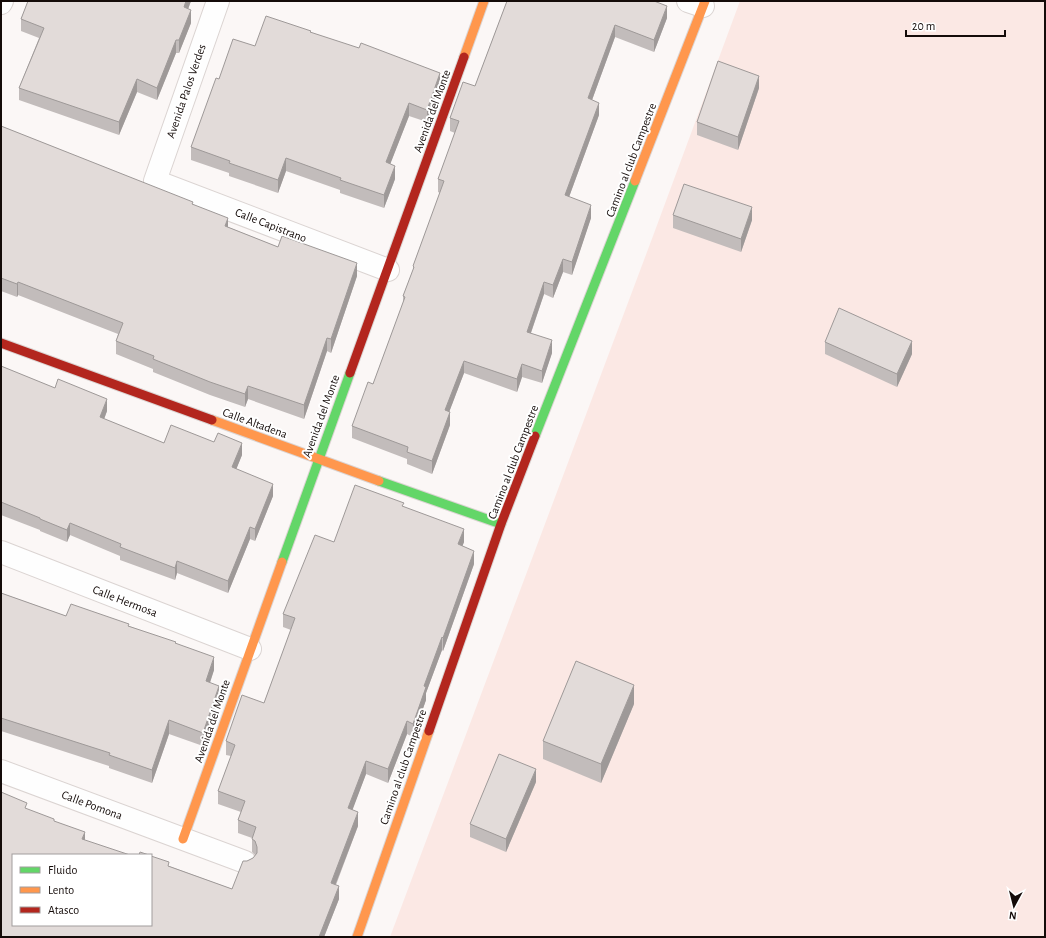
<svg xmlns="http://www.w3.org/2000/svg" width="1046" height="938" font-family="'Alegreya Sans',sans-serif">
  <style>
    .green { fill: #fbe8e4 }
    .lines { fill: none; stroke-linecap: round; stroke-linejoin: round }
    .street-casing { stroke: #dbd4d2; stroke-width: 24 }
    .fast-casing { stroke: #dbd4d2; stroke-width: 11 }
    .slow-casing { stroke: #dbd4d2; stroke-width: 11 }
    .jam-casing { stroke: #dbd4d2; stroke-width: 11 }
    .street { stroke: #fefefe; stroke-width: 22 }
    .fast { stroke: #63d668; stroke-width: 9 }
    .slow { stroke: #ff974d; stroke-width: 9 }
    .jam { stroke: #b3261e; stroke-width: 9 }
    .wall { fill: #c2bcbb }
    .shaded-wall { fill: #9e9998 }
    .building { fill: #e2dbd9; stroke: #9e9998 }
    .labels { text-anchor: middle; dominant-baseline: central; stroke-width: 4; stroke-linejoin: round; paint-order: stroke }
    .street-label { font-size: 12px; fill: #140b09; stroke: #fff }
  </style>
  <rect width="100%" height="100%" fill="#fbf7f6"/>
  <path class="green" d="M740,1H1045V937H390L653,236Z"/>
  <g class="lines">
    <defs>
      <g id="street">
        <path d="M218,1L155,181L388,270"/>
        <path d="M688,1L703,6"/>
        <path d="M1,3L2,1"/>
        <path d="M1,552L250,649"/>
        <path d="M1,771L245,862"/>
      </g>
      <g id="fast">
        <path d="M535,436L635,181"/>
        <path d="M379,481L501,524"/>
        <path d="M282,562L350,373"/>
      </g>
      <g id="slow">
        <path d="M464,57L484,1"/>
        <path d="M635,181L705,1"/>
        <path d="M212,420L379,481"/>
        <path d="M183,839L282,562"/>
        <path d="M357,937L429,731"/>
      </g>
      <g id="jam">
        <path d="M1,343L212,420"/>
        <path d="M350,373L464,57"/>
        <path d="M429,731L501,524L535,436"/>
      </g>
    </defs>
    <use href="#street" class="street-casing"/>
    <use href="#fast" class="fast-casing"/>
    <use href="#slow" class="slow-casing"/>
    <use href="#jam" class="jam-casing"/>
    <use href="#street" class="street"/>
    <use href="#fast" class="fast"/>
    <use href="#slow" class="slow"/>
    <use href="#jam" class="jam"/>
  </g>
  <g class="wall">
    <path d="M28,1H191L188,9L191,23L179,53H176L157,100L137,92L119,135L19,100V88L39,38L21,31V19Z"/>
    <path d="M507,1L667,18L654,52L615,37L592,100L599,115L569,197L591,218L572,275L563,272L553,298L544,294L531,333L552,353L542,383L522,377L517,392L464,373L449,412L450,425L432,474L407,464V459L352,438V426L373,384L403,303V296L413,270V266L440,193L438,192V179L455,133L450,131V118L475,86Z"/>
    <path d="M311,33L440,86L427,122L409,116L390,164L395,179L384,208L340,193V190L286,171L278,193L229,176V173L191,160V147L219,79L255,46Z"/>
    <path d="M759,88L738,150L697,135V122Z"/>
    <path d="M1,126L193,204L228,227L278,247L357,276L331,353L327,351L304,419L248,399L245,407L210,395L153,372V369L116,354V341L118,334L18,295L17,297L1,291Z"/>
    <path d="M673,215L752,220L741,252L673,228Z"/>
    <path d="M825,342L912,354L897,387L825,354Z"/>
    <path d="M1,366L107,411L104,419L164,443L242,455L236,469L273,496L255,541L250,539L228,593L177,573L175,580L120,560V556L70,535L67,542L40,531V530L1,515Z"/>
    <path d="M404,507L464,542L462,546L474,564L443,651L442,650L426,693V700L413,737L407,734L388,783L366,774L352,810L358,826L336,885L339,899L324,937L13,855L169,866L232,889L247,861L253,858L255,855L252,852V838L238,833V820L241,812L218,804V791L231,756L226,755V741L264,703L291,630L283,627V614L334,542Z"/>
    <path d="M1,593L66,616L129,626L176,644L214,670L210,683L219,699L203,746L169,734L152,783L109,768V766L1,731Z"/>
    <path d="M634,704L601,783L543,759V741Z"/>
    <path d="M536,782L506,852L470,837V824Z"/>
  </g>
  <g class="shaded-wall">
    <path d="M186,1H191L184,20V7Z"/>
    <path d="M667,6V18L654,52V40Z"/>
    <path d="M191,10V23L179,53V40Z"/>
    <path d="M615,25V37L588,111V98Z"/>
    <path d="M176,40V53L157,100V88Z"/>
    <path d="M440,73V86L427,122V110Z"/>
    <path d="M759,76V88L738,150V137Z"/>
    <path d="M137,79V92L119,135V122Z"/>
    <path d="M409,103V116L386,175V162Z"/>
    <path d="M599,103V115L565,208V195Z"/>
    <path d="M286,158V171L278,193V180Z"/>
    <path d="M395,166V179L384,208V195Z"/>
    <path d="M591,205V218L572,275V262Z"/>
    <path d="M752,207V220L741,252V239Z"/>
    <path d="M228,218V231L225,226Z"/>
    <path d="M563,259V272L553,298V285Z"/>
    <path d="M357,263V276L331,353V339Z"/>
    <path d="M18,282V295L17,297V284Z"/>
    <path d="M544,282V294L527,344V332Z"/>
    <path d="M327,338V351L304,419V405Z"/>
    <path d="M552,340V353L542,383V371Z"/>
    <path d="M912,341V354L897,387V374Z"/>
    <path d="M464,361V373L445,423V410Z"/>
    <path d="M522,364V377L517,392V379Z"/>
    <path d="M248,386V399L245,407V394Z"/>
    <path d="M107,399V411L100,430V417Z"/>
    <path d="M450,412V425L432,474V461Z"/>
    <path d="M242,443V455L232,480V467Z"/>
    <path d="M273,484V496L255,541V529Z"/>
    <path d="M70,523V535L67,542V530Z"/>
    <path d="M250,527V539L228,593V581Z"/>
    <path d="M464,529V542L458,558V544Z"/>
    <path d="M474,551V564L443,651V638Z"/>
    <path d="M177,561V573L175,580V568Z"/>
    <path d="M442,637V650L426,693V700L413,737V724L424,686Z"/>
    <path d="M214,657V670L206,694V681Z"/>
    <path d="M634,685V704L601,783V764Z"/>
    <path d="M219,686V699L203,746V733Z"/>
    <path d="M169,720V734L152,783V770Z"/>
    <path d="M407,721V734L388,783V769Z"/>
    <path d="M366,761V774L348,822V808Z"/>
    <path d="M536,769V782L506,852V839Z"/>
    <path d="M358,812V826L331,896V883Z"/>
    <path d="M85,832V845L82,839Z"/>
    <path d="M339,886V899L324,937H319Z"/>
  </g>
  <g class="building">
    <path d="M28,1H186L184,7L191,10L179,40H176L157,88L137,79L119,122L19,88L44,28L21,19Z"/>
    <path d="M507,1H654L667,6L654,40L615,25L588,98L599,103L565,195L591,205L572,262L563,259L553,285L544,282L527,332L552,340L542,371L522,364L517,379L464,361L445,410L450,412L432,461L407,452L408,447L352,426L368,382L373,384L405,297L403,296L414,267L413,266L444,181L438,179L459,121L450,118L463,82L475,86Z"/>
    <path d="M266,16L311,31L310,32L359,48L361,43L440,73L427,110L409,103L386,162L395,166L384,195L340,180L341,178L286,158L278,180L229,163L230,161L191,147L216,78L219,79L233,39L255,46Z"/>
    <path d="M718,61L759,76L738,137L697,122Z"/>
    <path d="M1,126L193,202L192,204L228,218L225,226L278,247L282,236L357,263L331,339L327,338L304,405L248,386L245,394L210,382L153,359L154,356L116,341L123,323L18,282L17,284L1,278Z"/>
    <path d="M684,184L752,207L741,239L673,215Z"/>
    <path d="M839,308L912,341L897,374L825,342Z"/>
    <path d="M1,366L55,388L58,379L107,399L100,417L164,443L171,425L214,442L218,433L242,443L232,467L273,484L255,529L250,527L228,581L177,561L175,568L120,547L121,544L70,523L67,530L40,519V518L1,502Z"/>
    <path d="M355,485L404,503L402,506L464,529L458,544L474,551L443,638L442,637L424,686L426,687L413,724L407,721L388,769L366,761L348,808L358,812L331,883L339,886L319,937H1V792L27,803L25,808L54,819V821L85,832L82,839L130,855H13V925H151V856L169,862L168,866L232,889L243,861H247L253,858L257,853V847L255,841L252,839L256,827L238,820L245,801L218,791L235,745L226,741L242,695L264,703L295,618L283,614L315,535L334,542Z"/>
    <path d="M1,593L66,616L71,604L129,624L128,626L176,642L175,643L214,657L206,681L219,686L203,733L169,720L152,770L109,755L110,753L1,718V719Z"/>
    <path d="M576,661L634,685L601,764L543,741Z"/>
    <path d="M499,754L536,769L506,839L470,824Z"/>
    <path d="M140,852L149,855H139Z"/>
  </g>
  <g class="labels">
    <g class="street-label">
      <text transform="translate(186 91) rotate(-71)">Avenida Palos Verdes</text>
      <text transform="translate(432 111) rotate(-70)">Avenida del Monte</text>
      <text transform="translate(631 160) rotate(-69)">Camino al club Campestre</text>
      <text transform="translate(271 225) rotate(21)">Calle Capistrano</text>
      <text transform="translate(321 416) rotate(-70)">Avenida del Monte</text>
      <text transform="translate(255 423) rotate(20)">Calle Altadena</text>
      <text transform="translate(513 462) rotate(-69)">Camino al club Campestre</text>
      <text transform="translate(125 601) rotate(21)">Calle Hermosa</text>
      <text transform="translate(212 721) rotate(-71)">Avenida del Monte</text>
      <text transform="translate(403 767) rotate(-71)">Camino al club Campestre</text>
      <text transform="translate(92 805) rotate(20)">Calle Pomona</text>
    </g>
  </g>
  <rect width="1046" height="938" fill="none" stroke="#140b09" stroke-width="4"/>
  <rect x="12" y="854" width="140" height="72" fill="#ffffff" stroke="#a19d9d"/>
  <rect x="20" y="867" width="20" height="6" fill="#63d668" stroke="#a19d9d"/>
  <text x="48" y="874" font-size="12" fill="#140b09">Fluido</text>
  <rect x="20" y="887" width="20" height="6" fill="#ff974d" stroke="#a19d9d"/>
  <text x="48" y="894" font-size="12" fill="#140b09">Lento</text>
  <rect x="20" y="907" width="20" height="6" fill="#b3261e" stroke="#a19d9d"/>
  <text x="48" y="914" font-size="12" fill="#140b09">Atasco</text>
  <g transform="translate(1014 906) rotate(187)" stroke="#ffffff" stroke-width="3" paint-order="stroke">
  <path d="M0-3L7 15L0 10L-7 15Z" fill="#140b09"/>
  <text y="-6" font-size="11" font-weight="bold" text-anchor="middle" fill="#140b09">N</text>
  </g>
  <path d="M906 30v6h99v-6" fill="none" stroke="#140b09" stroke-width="2"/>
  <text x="912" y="30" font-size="12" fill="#140b09" stroke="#ffffff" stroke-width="3" paint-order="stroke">20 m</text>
</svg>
